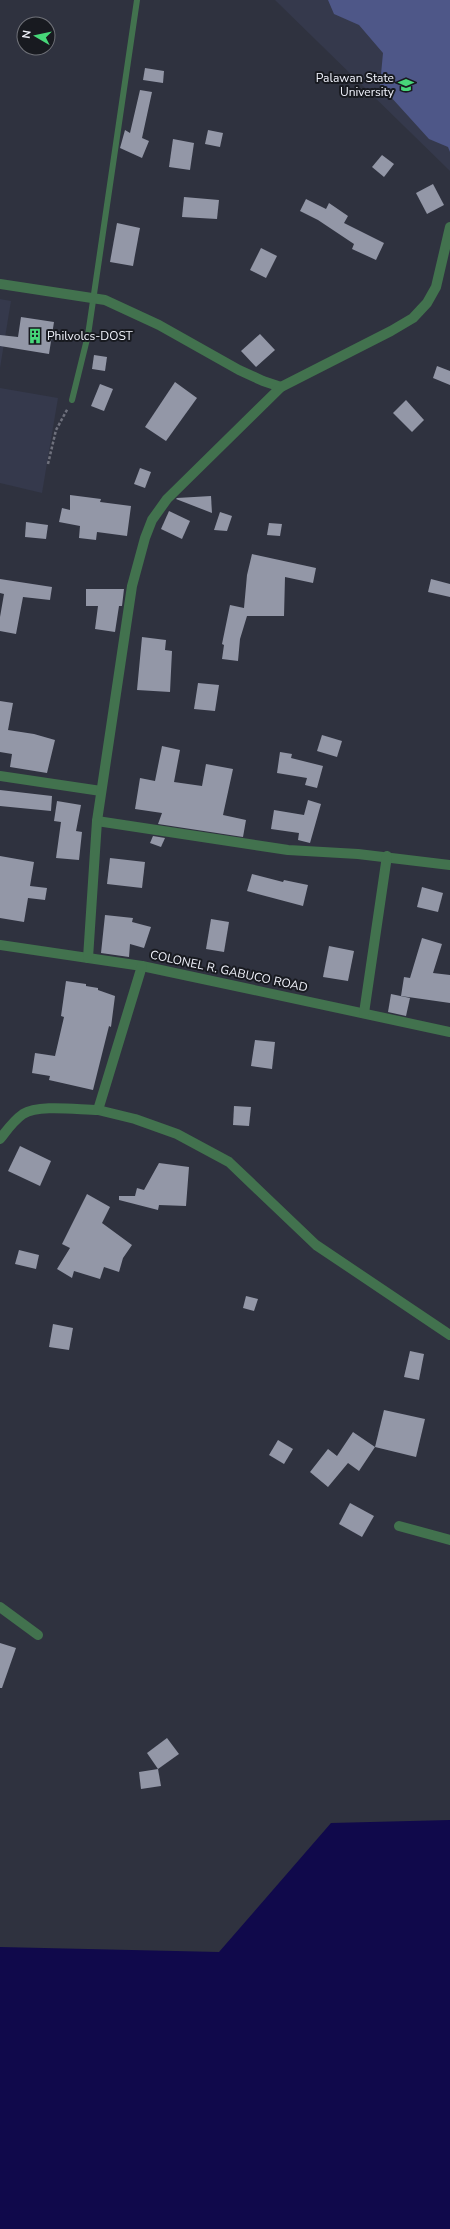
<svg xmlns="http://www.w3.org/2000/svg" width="450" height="2229" font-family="'Nunito Sans',sans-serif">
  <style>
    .built { fill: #35394c }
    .green { fill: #4e5788 }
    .water { fill: #10094b }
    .building { fill: #9397a7 }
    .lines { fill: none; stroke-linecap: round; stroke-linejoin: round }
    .path { stroke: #6f717d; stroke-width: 2.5; stroke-dasharray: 3 2; stroke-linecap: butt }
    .lane { stroke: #42724e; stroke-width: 6 }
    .street { stroke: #42724e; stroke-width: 10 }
    .labels { text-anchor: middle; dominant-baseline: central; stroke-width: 4; stroke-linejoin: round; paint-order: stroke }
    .poi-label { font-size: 12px; fill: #f1f3fc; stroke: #181a20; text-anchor: end }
    .street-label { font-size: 12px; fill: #f1f3fc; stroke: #181a20 }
  </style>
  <rect width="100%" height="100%" fill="#2f323f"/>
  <g class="built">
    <path d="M275,0H450V171Z"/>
    <path d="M0,299L11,301L0,368Z"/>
    <path d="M0,388L58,398L42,493L0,483Z"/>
  </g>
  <path class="green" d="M328,0H450V152L448,147L429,139L380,85L383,53L359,25L334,14Z"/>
  <path class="water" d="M450,1820V2229H0V1947L219,1952L331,1823Z"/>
  <g class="building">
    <path d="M145,68L164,71L163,83L143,80Z"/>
    <path d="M140,90L152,92L142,138L149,141L142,158L120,148L125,130L130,133Z"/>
    <path d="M208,130L223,133L220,147L205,144Z"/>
    <path d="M173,139L194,143L190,170L169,167Z"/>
    <path d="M382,155L394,164L384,177L372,167Z"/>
    <path d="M433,184L444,205L427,214L416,193Z"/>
    <path d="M184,197L219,200L217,219L182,217Z"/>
    <path d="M306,199L326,209L329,203L348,216L344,223L384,243L376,260L352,249L354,244L318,220L300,211Z"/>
    <path d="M117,223L140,228L133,266L110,262Z"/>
    <path d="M261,248L277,256L266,278L250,270Z"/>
    <path d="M21,317L54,322L49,354L0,346V335L18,337Z"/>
    <path d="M260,334L275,350L256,367L241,351Z"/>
    <path d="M94,355L107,357L105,371L92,369Z"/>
    <path d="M437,366L450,371V385L433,378Z"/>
    <path d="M175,382L197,398L166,441L145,427Z"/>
    <path d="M100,384L113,389L104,411L91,406Z"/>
    <path d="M406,400L424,420L412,432L393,413Z"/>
    <path d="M140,468L151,472L145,488L134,484Z"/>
    <path d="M70,495L101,499L100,502L131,506L127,536L97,532L96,540L79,538L80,526L59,522L62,508L70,510Z"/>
    <path d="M211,496L212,513L176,499L177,498Z"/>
    <path d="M169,511L190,521L182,539L161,529Z"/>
    <path d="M220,512L232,516L227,531L214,530Z"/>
    <path d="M26,522L48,525L46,539L25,537Z"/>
    <path d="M269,523L282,524L280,536L267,535Z"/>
    <path d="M252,554L316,568L313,583L285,577L284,616H247L240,639L238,661L222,659L224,645L222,644L230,605L244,608L247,575Z"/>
    <path d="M0,579L52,587L50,600L23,597L16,634L0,631V617L4,594L0,593Z"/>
    <path d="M431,579L450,584V597L428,592Z"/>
    <path d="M86,589H124L122,606H119L115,632L95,629L98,606H86Z"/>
    <path d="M142,637L166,640L165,650L172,651L170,692L137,690Z"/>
    <path d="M198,683L219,685L215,711L194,709Z"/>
    <path d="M0,701L13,703L8,730L34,734L55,740L47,773L10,767L12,754L0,752Z"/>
    <path d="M322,735L342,741L337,757L317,751Z"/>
    <path d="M162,746L180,750L174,782L202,786L206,764L233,769L223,815L246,820L243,837L158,824L162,813L135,809L140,778L155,781Z"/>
    <path d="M280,752L292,754L291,758L323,766L317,788L305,785L307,778L277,773Z"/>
    <path d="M0,790L52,796L51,811L0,806Z"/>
    <path d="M308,800L321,804L310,843L298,840L299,833L271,829L274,810L304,815Z"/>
    <path d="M57,801L81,805L76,831L82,832L79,860L56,858L61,822L54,821Z"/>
    <path d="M153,836L165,838L161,847L150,843Z"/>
    <path d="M0,856L34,862L30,886L47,888L45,900L28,898L24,922L0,918Z"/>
    <path d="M110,858L145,862L142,888L107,884Z"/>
    <path d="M252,874L283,882L284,880L308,885L303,906L247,891Z"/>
    <path d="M422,887L443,893L438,912L417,907Z"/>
    <path d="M105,915L133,918L132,922L151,927L144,948L130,944L129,957L101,953Z"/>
    <path d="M211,919L229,922L224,952L206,949Z"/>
    <path d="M422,938L442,944L433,973L450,975V1003L401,996L404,977L410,978Z"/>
    <path d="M329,946L354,951L348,981L323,977Z"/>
    <path d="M66,981L86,984V986L98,988V990L115,996L111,1027L109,1026L93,1090L49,1080L50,1076L32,1073L35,1053L55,1056L64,1017L61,1016Z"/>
    <path d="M391,994L410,998L406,1016L388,1012Z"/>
    <path d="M255,1040L275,1042L272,1069L251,1066Z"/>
    <path d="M234,1106L251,1107L249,1126L233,1125Z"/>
    <path d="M20,1146L51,1161L40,1186L8,1171Z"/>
    <path d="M159,1163L189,1167L186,1206L159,1205L158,1210L119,1200V1196H135L137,1188L144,1190Z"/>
    <path d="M87,1194L110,1207L102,1223L132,1245L123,1258L119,1272L104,1267L100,1279L74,1271L72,1278L57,1269L70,1248L62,1244Z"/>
    <path d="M19,1250L39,1255L36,1269L15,1264Z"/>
    <path d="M246,1296L258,1299L254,1311L243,1308Z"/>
    <path d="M53,1324L73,1328L69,1350L49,1347Z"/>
    <path d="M410,1351L424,1354L419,1380L404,1377Z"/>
    <path d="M384,1410L425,1419L416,1457L375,1447Z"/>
    <path d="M353,1432L375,1447L359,1471L348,1463L328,1487L310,1472L328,1449L337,1456Z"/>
    <path d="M278,1440L293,1449L284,1464L269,1455Z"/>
    <path d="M350,1503L374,1516L362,1537L339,1524Z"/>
    <path d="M0,1643L16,1648L2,1688H0Z"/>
    <path d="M167,1738L179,1754L158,1769L147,1753Z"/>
    <path d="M158,1769L161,1786L141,1789L139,1772Z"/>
  </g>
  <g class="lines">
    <path class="path" d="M48,464L56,430L68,408"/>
    <path class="lane" d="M72,400L88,335L137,0"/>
    <g class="street">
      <path d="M0,284L105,300L159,325L239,370L263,381L281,387"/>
      <path d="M0,776L101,791"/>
      <path d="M97,821L288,850L358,854L450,865"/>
      <path d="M0,945L142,966L450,1032"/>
      <path d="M88,958L97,821L132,586L145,538L152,520L167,499L281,387L391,331L413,318L427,303L436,287L450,227"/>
      <path d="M364,1013L387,856"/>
      <path d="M98,1110L135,1119L177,1134L229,1162L316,1245L450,1335"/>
      <path d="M0,1139C7,1130 13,1121 23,1114C39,1104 79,1110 98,1110L142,966"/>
      <path d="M399,1526L450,1540"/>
      <path d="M0,1607L38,1635"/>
    </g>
  </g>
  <defs>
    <symbol id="university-bare" viewBox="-9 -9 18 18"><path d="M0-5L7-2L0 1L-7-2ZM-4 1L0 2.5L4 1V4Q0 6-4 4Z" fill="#47d779" stroke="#181a20" stroke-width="2.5" paint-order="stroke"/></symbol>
    <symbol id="building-bare" viewBox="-9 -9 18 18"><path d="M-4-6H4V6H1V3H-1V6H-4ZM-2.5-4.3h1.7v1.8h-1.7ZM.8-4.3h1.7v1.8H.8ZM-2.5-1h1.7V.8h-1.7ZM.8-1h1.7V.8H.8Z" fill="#47d779" stroke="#181a20" stroke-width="2.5" paint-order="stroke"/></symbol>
  </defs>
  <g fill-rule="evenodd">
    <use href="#university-bare" x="395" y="74" width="22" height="22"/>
    <use href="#building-bare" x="24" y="325" width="22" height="22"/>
  </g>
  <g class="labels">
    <g class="poi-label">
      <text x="394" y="78">Palawan State<tspan x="394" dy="14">University</tspan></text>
      <text x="47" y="336" text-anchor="start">Philvolcs-DOST</text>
    </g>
    <g class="street-label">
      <text transform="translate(229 971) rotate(12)">COLONEL R. GABUCO ROAD</text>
    </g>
  </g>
  <g transform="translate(36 36) rotate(279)"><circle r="19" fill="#181a20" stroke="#6f7178"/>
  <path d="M0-3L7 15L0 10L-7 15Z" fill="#47d779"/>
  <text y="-6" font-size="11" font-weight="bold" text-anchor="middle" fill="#f1f3fc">N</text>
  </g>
</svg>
